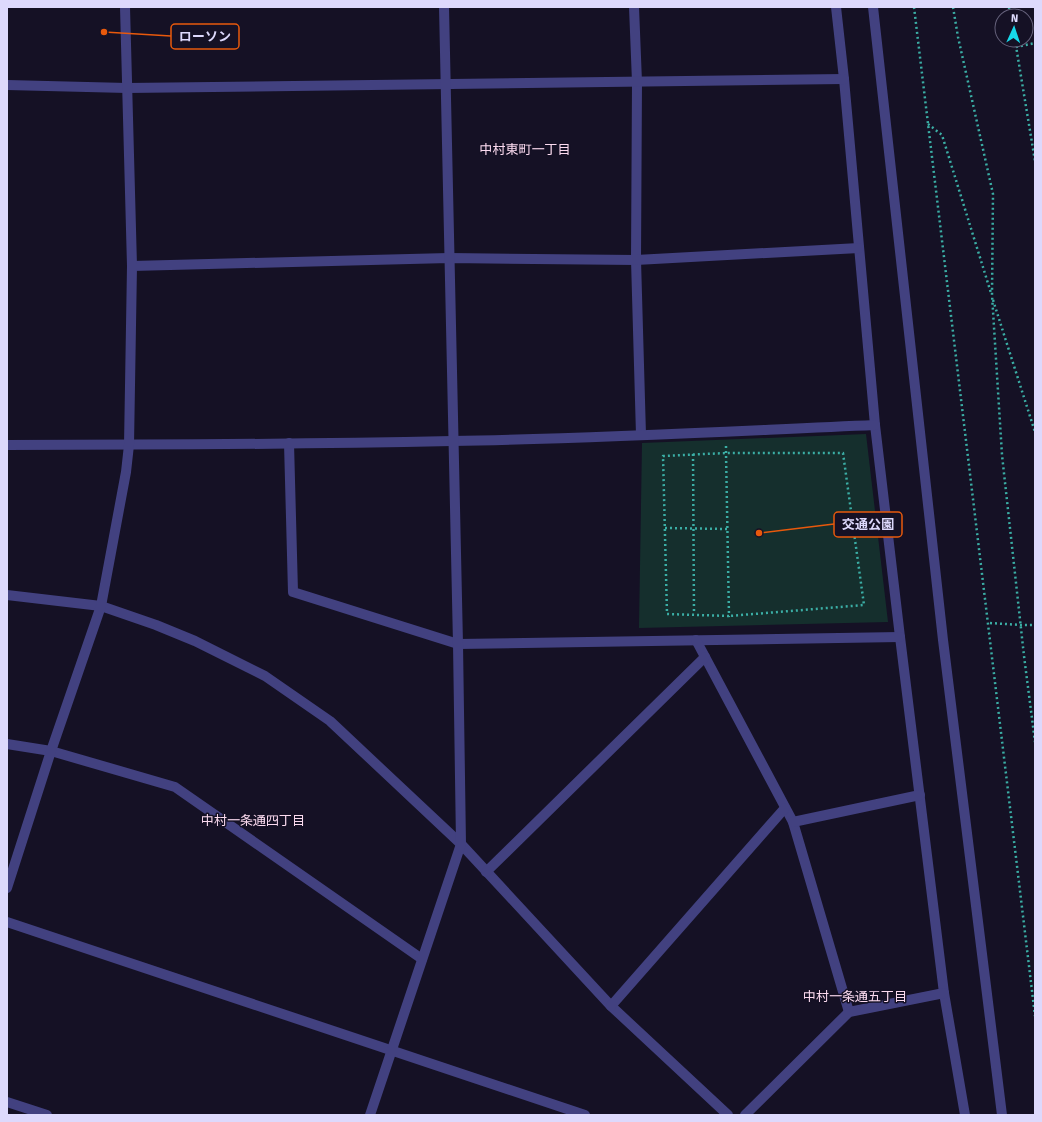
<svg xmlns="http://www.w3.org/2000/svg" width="1042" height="1122" font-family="'Fira Sans','Noto Sans JP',sans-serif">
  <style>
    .green { fill: #152f2d }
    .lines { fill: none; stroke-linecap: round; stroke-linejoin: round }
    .path { stroke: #3baea5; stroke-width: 2.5; stroke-dasharray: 2 3; stroke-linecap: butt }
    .service { stroke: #424180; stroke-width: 10 }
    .minor { stroke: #424180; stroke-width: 10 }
    .tertiary { stroke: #424180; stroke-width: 10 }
    .labels { text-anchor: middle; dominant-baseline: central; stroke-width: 3; stroke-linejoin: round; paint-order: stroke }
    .neighbourhood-label { font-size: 13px; fill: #fcdbf0; stroke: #151125 }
    .leader { fill: none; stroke: #e8590c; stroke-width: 1.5 }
    .callout-dot { fill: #e8590c; stroke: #151125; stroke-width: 1.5 }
    .callout { fill: #151125; stroke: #e8590c; stroke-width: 1.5 }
    .callout-label { font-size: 13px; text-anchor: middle; font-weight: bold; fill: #ddd9fc }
  </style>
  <rect width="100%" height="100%" fill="#151125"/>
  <path class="green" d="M866,434L888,622L639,628L642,443Z"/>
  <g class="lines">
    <g class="path">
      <path d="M914,7L1035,1016"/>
      <path d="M953,7L958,37L993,194L992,295L1002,455L1024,656L1035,742"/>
      <path d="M1009,7L1010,16"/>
      <path d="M1015,40L1035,161"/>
      <path d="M1016,47L1035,43"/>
      <path d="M928,124L942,135L991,293"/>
      <path d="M993,300L1035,432"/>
      <path d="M726,446V453L729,616L667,614L663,456L726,453H843L864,605L729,616"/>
      <path d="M693,454L694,614"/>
      <path d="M665,528L727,529"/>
      <path d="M990,623L1021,625H1035"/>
    </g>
    <path class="service" d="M634,7L637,82L636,260L641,435"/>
    <g class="minor">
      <path d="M836,7L844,79L875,425L900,637L944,993L965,1115"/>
      <path d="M7,85L127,88L844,79"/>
      <path d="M132,266L449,258L636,260L859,248"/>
      <path d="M289,443L293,592L458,644L900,637"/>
      <path d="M7,445C155,445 304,444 452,441C593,439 734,431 875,425"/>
      <path d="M7,595L101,606L156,625L195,641L265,676L330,721L461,844L611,1006L728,1115"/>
      <path d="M696,640L793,822L849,1012"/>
      <path d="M7,744L51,751L175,787L422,959"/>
      <path d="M793,822L920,795"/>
      <path d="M486,872L705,657"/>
      <path d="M7,922L585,1115"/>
      <path d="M611,1006L785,808"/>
      <path d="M7,1102L47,1115"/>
      <path d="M370,1115L461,844L458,644L444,7"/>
      <path d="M745,1115L849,1012L944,993"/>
    </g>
    <g class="tertiary">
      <path d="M873,7L943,640L1002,1115"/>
      <path d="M7,888L51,751L101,606L126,472L129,445L132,266L125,7"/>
    </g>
  </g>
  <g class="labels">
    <g class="neighbourhood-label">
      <text x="525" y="149">中村東町一丁目</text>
      <text x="253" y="820">中村一条通四丁目</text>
      <text x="855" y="996">中村一条通五丁目</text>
    </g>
  </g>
  <path class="leader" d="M104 32L171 36M759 533L834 524"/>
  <g class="callout-dot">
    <circle cx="104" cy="32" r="4"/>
    <circle cx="759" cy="533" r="4"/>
  </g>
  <g class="callout">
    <rect x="171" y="24" width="68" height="25" rx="4"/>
    <rect x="834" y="512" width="68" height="25" rx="4"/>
  </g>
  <g class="callout-label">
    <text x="205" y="41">ローソン</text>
    <text x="868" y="529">交通公園</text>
  </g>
  <rect width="1042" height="1122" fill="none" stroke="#ddd9fc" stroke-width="16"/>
  <g transform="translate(1014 28) rotate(3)"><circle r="19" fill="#151125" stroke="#65617b"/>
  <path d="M0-3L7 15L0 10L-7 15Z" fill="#17d8ea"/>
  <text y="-6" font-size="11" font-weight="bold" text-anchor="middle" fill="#ddd9fc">N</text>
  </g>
</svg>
